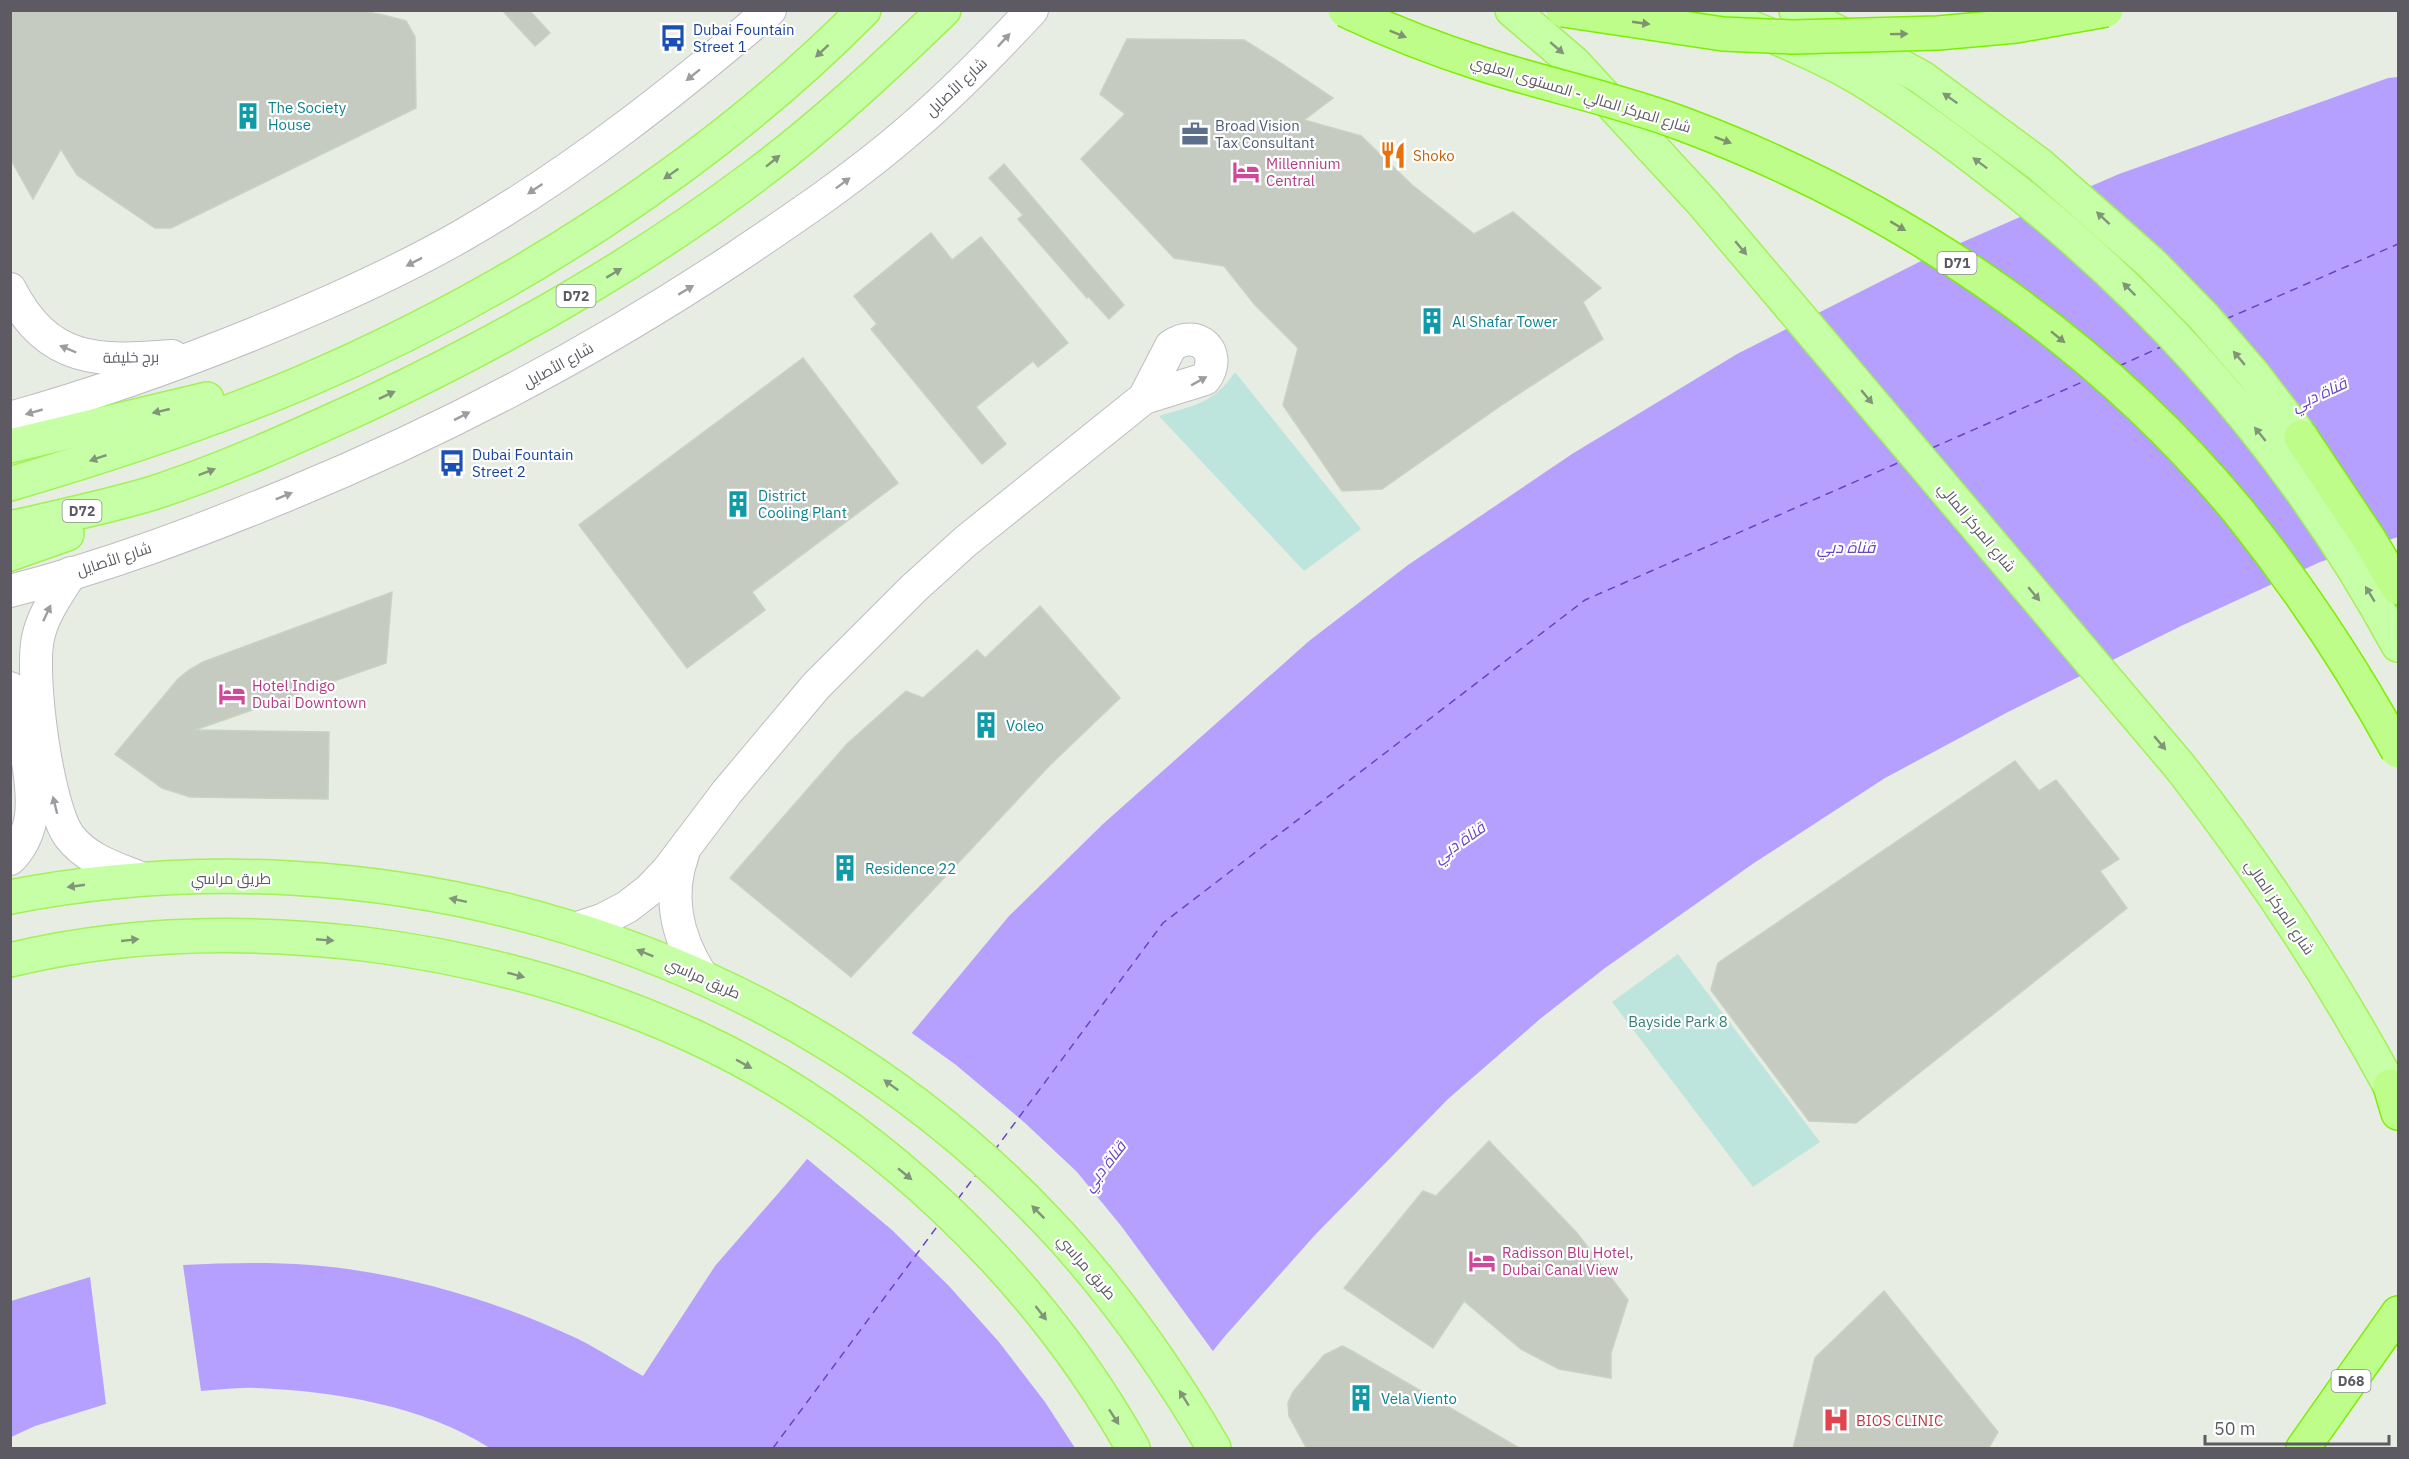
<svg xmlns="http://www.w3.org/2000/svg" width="2409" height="1459" font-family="'IBM Plex Sans',Cairo,sans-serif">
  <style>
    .green { fill: #bee5dd }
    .water { fill: #b6a0ff }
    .pier { fill: #e7ede2 }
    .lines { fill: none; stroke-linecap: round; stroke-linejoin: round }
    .ferry { stroke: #6a42c3; stroke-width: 1.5; stroke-dasharray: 8 6; stroke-linecap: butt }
    .building { fill: #c5cbc0; stroke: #c9d2c0; stroke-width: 1.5 }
    .minor-casing { stroke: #bfbcc3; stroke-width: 34 }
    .major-casing { stroke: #a2f157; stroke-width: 36 }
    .highway-casing { stroke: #7cef00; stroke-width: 36 }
    .minor { stroke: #fff; stroke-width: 32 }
    .major { stroke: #c6ffa5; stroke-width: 33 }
    .highway { stroke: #befd89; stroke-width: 33 }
    .highway-bridge-casing { stroke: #7cef00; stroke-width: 36; stroke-linecap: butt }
    .highway-bridge { stroke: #befd89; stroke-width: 33 }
    .oneway { fill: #7f9370 }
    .oneway2 { fill: #9e9ca1 }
    .oneway3 { fill: #82947a }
    .labels { text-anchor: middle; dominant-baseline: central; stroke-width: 4.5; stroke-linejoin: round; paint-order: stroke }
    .shield { fill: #fff; stroke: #8e8c92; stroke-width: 1.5 }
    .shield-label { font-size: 14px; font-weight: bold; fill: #5d5a63 }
    .transit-label { font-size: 15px; fill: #164399; stroke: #fff; text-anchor: start }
    .street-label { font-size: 15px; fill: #5d5a63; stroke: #fff }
    .culture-label { font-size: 15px; fill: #0d838f; stroke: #fff; text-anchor: start }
    .service-label { font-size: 15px; fill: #4e5e75; stroke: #fff; text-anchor: start }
    .food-label { font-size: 15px; fill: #c56008; stroke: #fff; text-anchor: start }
    .hotel-label { font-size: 15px; fill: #b23c85; stroke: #fff; text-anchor: start }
    .park-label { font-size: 15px; fill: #338175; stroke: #fff }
    .health-label { font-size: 15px; fill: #be3a42; stroke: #fff; text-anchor: start }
    .water-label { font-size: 16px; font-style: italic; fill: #6a42c3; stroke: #fff }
  </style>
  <rect width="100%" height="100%" fill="#e7ede2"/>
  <g class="green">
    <path d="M1235,372L1361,529L1304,571L1159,416C1195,405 1213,404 1235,372Z"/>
    <path d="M1678,954L1820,1142L1753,1187L1612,1002Z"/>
  </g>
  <g class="water">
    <path d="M2398,77V537L2320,562L2181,626L2008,712L1885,778L1754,863L1605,968L1540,1019L1448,1099L1315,1235L1225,1336L1135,1448H490C423,1406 335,1391 256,1388C238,1387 219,1390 201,1391L183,1265C225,1263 267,1262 310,1265C401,1272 494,1300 576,1338C599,1349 621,1364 643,1376L715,1266L788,1182L1009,916L1103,824L1309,641L1408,565L1572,454L1737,354L1935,254L2119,174L2388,78Z"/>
    <path d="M90,1277L106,1404L35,1426L11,1437V1301Z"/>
  </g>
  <path class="pier" d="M909,1031L956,1065L1025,1123L1077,1172L1122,1227L1215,1354L1139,1448H1075L1045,1402L999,1342L949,1286L892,1230L805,1157Z"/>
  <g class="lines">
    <g class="ferry">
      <path d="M2226,319L2398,244"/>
      <path d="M2119,366L2161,347"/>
      <path d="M1932,448L2087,380"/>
      <path d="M994,1151L1163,923L1585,600L1900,462"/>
      <path d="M958,1199L975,1176"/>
      <path d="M773,1448L939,1224"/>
    </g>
  </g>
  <g class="building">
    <path d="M10,10H358L383,15L406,21L415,37L416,108L171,228H155L77,175L61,149L33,199L10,158Z"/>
    <path d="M502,10H529L550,33L535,46Z"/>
    <path d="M1127,39L1244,40L1276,60L1333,98L1304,120L1361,136L1412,185L1474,234L1513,212L1601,288L1583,302L1603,339L1503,404L1382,489L1342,491L1283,405L1298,348L1255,305L1224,266L1174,258L1081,159L1125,114L1100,94Z"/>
    <path d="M1004,164L1124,305L1109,319L1088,296L1087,298L1018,219L1023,215L989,178Z"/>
    <path d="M931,233L952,260L981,237L1068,343L1038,367L1033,361L976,407L1006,444L982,464L871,329L877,324L854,296Z"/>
    <path d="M803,358L898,483L752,592L765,610L687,668L579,525Z"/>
    <path d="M392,592L386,663L195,730L329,732L328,799L190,797L162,788L115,754L178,679L189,670L203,662Z"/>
    <path d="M1040,606L1120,698L1050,765L851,977L730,878L847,744L906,691L923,698L977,650L985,658Z"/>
    <path d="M2015,761L2039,791L2056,780L2119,859L2100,871L2127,908L1856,1123L1809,1121L1711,990L1718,963Z"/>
    <path d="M1489,1141L1577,1233L1628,1300L1611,1353V1378L1559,1369L1521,1349L1464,1301L1433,1348L1344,1288L1423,1191L1436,1196Z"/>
    <path d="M1884,1291L1998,1432L1988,1449H1793L1815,1358Z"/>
    <path d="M1342,1346L1352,1351L1521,1449H1307L1289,1416L1288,1403L1293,1392L1324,1355Z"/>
  </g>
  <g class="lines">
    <defs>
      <g id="minor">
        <path d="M10,289C48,363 97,362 172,356"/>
        <path d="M10,418C95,394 177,365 258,332C329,303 397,273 463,235C573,172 674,92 770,10"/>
        <path d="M71,573C58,594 43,614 38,638C30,675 47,805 69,836C87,860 116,868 143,879"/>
        <path d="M10,591C105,567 197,532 287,495C443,431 593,352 735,258C796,217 857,176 913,127C955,91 994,51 1032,10"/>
        <path d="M10,688C21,719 37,790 30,822C27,835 20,849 10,859"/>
        <path d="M683,854C667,897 677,937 701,975"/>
        <path d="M575,929L602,920L627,907L649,890L668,870L727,792L816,686L914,588L966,541L1144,398L1205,379C1224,353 1198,327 1171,346L1144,398"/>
      </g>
      <g id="major">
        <path d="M1512,10L1574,63L1703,203L2181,768C2259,868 2330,975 2390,1086"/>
        <path d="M1708,10C1757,30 1811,50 1857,77C1899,102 1940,132 1979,162C2153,293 2295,455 2398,645"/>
        <path d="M1796,10L1921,77L2040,165L2151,263L2203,316L2253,374L2301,437"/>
        <path d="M10,446L207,399"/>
        <path d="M10,484C109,455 206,423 301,383C503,297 709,167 864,10"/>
        <path d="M10,528C58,517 107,507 153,493C224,470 296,437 364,406C502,341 634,267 756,175C823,125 884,68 944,10"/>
        <path d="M10,554L67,534"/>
        <path d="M10,897C383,825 784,943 1046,1220C1112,1289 1166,1366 1214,1448"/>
        <path d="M10,960C126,932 246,930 364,944C476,958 590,989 693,1036C874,1119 1036,1275 1133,1448"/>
      </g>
      <g id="highway">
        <path d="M2301,437L2369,539L2398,588"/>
        <path d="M2390,1086L2398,1113"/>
        <path d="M2303,1448L2398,1313"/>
      </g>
    </defs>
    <use href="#minor" class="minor-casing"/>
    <use href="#major" class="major-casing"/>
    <use href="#highway" class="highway-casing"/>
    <use href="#minor" class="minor"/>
    <use href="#major" class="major"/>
    <use href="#highway" class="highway"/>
    <defs>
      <g id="highway-bridge">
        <path d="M1345,10C1389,31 1435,49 1482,64C1547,85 1615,99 1680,123C1893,202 2094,336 2239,512C2299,587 2352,667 2398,751"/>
        <path d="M1563,10L1723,34L1793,37L1938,33L2016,26L2106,10"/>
      </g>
    </defs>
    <use href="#highway-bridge" class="highway-bridge-casing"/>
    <use href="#highway-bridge" class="highway-bridge"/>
  </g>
  <defs><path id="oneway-solid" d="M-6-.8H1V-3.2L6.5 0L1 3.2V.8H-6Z" transform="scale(1.5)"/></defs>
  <g class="oneway">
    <use href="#oneway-solid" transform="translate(1641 23) rotate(8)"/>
    <use href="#oneway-solid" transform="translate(1398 34) rotate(22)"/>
    <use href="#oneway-solid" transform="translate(1899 34) rotate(-1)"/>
    <use href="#oneway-solid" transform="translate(1723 140) rotate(21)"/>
    <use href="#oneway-solid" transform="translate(1898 226) rotate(31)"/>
    <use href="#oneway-solid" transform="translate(2058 337) rotate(39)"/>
  </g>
  <g class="oneway2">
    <use href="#oneway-solid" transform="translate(1004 40) rotate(-47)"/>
    <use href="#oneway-solid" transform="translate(693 75) rotate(141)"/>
    <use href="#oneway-solid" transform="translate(843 183) rotate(-37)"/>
    <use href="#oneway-solid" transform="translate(535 189) rotate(146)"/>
    <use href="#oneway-solid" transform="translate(414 262) rotate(153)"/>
    <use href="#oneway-solid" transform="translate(686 290) rotate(-31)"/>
    <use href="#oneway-solid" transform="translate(68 349) rotate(-157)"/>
    <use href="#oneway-solid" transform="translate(1199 381) rotate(-29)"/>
    <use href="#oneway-solid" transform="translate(34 412) rotate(164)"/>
    <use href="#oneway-solid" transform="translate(462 416) rotate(-27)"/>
    <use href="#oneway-solid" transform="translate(284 496) rotate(-22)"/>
    <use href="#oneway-solid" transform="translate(47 613) rotate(-65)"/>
    <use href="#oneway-solid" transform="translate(55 805) rotate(-104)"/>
  </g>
  <g class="oneway3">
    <use href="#oneway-solid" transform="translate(1557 48) rotate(41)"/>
    <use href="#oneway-solid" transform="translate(822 51) rotate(137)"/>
    <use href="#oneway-solid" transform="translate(1950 98) rotate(-145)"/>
    <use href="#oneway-solid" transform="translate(773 161) rotate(-39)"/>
    <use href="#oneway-solid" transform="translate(1980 163) rotate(-143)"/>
    <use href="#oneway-solid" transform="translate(671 174) rotate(145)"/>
    <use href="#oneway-solid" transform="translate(2103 218) rotate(-137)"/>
    <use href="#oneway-solid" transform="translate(1741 248) rotate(50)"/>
    <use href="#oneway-solid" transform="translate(614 273) rotate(-31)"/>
    <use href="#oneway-solid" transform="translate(2129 289) rotate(-135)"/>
    <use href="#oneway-solid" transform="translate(2239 358) rotate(-130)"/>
    <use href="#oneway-solid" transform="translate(387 395) rotate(-25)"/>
    <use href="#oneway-solid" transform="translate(1867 397) rotate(50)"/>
    <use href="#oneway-solid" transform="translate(161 411) rotate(167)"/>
    <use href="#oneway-solid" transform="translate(2260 434) rotate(-129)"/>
    <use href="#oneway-solid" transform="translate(98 458) rotate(161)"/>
    <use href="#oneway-solid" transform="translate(207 472) rotate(-21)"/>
    <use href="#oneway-solid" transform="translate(2034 594) rotate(50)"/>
    <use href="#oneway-solid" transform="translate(2370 594) rotate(-121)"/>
    <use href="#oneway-solid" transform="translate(2160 743) rotate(50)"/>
    <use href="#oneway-solid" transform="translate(76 886) rotate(172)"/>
    <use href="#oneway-solid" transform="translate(458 900) rotate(-168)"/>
    <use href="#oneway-solid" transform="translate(130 940) rotate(-6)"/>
    <use href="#oneway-solid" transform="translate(325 940) rotate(5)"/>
    <use href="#oneway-solid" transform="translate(645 953) rotate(-158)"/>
    <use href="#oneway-solid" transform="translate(516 975) rotate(15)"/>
    <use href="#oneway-solid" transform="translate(744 1064) rotate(29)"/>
    <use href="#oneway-solid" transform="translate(891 1085) rotate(-144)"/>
    <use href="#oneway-solid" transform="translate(905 1174) rotate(39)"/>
    <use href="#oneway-solid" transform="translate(1038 1212) rotate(-135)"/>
    <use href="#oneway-solid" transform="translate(1041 1313) rotate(52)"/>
    <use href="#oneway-solid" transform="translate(1184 1398) rotate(-122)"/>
    <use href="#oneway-solid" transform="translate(1114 1417) rotate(57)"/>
  </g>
  <defs>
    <symbol id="bus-bare" viewBox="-9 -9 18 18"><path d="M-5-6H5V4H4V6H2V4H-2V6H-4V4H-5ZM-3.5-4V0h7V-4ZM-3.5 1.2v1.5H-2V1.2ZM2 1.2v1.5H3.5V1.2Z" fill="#1a4fb4" stroke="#fff" stroke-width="2.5" paint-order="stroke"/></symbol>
    <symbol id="building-bare" viewBox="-9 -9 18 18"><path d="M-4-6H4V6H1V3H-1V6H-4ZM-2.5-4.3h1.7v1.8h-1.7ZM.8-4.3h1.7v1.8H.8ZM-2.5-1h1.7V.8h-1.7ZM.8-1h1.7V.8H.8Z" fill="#0f9aa8" stroke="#fff" stroke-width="2.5" paint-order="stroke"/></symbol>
    <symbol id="office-bare" viewBox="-9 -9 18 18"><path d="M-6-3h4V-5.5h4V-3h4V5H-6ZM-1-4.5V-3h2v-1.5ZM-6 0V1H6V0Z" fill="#5c6f8a" stroke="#fff" stroke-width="2.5" paint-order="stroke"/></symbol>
    <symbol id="restaurant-bare" viewBox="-9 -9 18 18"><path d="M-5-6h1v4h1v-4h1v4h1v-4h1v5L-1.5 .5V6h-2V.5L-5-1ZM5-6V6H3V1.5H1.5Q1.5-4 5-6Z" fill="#e8710a" stroke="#fff" stroke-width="2.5" paint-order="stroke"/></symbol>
    <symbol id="hotel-bare" viewBox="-9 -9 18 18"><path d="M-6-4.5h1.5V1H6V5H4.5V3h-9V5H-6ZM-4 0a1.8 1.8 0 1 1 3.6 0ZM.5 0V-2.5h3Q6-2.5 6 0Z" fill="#d1479c" stroke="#fff" stroke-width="2.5" paint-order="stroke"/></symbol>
    <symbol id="hospital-bare" viewBox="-9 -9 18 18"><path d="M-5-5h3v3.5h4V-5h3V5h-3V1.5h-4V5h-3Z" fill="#e0444e" stroke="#fff" stroke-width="2.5" paint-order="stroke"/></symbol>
  </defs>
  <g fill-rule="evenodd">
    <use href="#bus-bare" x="654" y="19" width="38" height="38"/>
    <use href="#building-bare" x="229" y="97" width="38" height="38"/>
    <use href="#office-bare" x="1176" y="115" width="38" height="38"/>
    <use href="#restaurant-bare" x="1374" y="136" width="38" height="38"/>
    <use href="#hotel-bare" x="1227" y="153" width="38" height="38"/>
    <use href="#building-bare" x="1413" y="302" width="38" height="38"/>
    <use href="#bus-bare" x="433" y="444" width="38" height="38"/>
    <use href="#building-bare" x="719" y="485" width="38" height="38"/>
    <use href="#hotel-bare" x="213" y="675" width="38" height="38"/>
    <use href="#building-bare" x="967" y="706" width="38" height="38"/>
    <use href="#building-bare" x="826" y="849" width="38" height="38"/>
    <use href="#hotel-bare" x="1463" y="1242" width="38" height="38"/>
    <use href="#building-bare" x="1342" y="1379" width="38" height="38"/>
    <use href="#hospital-bare" x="1817" y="1401" width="38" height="38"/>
  </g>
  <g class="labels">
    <g class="shield">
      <rect x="1937.5" y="252" width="39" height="22" rx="4.5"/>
      <rect x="556.5" y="285" width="39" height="22" rx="4.5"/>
      <rect x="62.5" y="500" width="39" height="22" rx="4.5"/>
      <rect x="2331.5" y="1370" width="39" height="22" rx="4.5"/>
    </g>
    <g class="shield-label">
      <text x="1957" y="263">D71</text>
      <text x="576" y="296">D72</text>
      <text x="82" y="511">D72</text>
      <text x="2351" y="1381">D68</text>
    </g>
    <g class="transit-label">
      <text x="693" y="29">Dubai Fountain<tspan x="693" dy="17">Street 1</tspan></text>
      <text x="472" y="454">Dubai Fountain<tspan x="472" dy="17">Street 2</tspan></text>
    </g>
    <g class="street-label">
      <text transform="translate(956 87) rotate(-43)">شارع الأصايل</text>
      <text transform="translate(1581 94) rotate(17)">شارع المركز المالي - المستوى العلوي</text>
      <text transform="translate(131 357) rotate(-1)">برج خليفة</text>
      <text transform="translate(558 365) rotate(-29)">شارع الأصايل</text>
      <text transform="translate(1977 527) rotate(50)">شارع المركز المالي</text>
      <text transform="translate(114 559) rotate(-18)">شارع الأصايل</text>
      <text x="231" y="878">طريق مراسي</text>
      <text transform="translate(2280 907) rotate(56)">شارع المركز المالي</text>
      <text transform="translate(703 978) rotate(24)">طريق مراسي</text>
      <text transform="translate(1087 1267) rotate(49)">طريق مراسي</text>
    </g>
    <g class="culture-label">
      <text x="268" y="107">The Society<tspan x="268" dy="17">House</tspan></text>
      <text x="1452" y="321">Al Shafar Tower</text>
      <text x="758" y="495">District<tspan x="758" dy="17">Cooling Plant</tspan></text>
      <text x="1006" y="725">Voleo</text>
      <text x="865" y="868">Residence 22</text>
      <text x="1381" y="1398">Vela Viento</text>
    </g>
    <g class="service-label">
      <text x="1215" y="125">Broad Vision<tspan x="1215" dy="17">Tax Consultant</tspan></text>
    </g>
    <g class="food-label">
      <text x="1413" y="155">Shoko</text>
    </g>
    <g class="hotel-label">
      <text x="1266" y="163">Millennium<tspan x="1266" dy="17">Central</tspan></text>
      <text x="252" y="685">Hotel Indigo<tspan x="252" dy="17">Dubai Downtown</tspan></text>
      <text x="1502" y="1252">Radisson Blu Hotel,<tspan x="1502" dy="17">Dubai Canal View</tspan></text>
    </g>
    <g class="park-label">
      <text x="1678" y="1021">Bayside Park 8</text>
    </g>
    <g class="health-label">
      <text x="1856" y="1420">BIOS CLINIC</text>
    </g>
    <g class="water-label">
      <text transform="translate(2319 394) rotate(-25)">قناة دبي</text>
      <text x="1846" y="547">قناة دبي</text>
      <text transform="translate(1459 842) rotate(-35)">قناة دبي</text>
      <text transform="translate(1104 1166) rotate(-52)">قناة دبي</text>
    </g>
  </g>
  <rect width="2409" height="1459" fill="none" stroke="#5d5a63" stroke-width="24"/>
  <path d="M2205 1435v9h184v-9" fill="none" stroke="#5d5a63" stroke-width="3"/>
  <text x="2214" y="1435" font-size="18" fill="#5d5a63" stroke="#ffffff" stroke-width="4.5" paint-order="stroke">50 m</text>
</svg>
